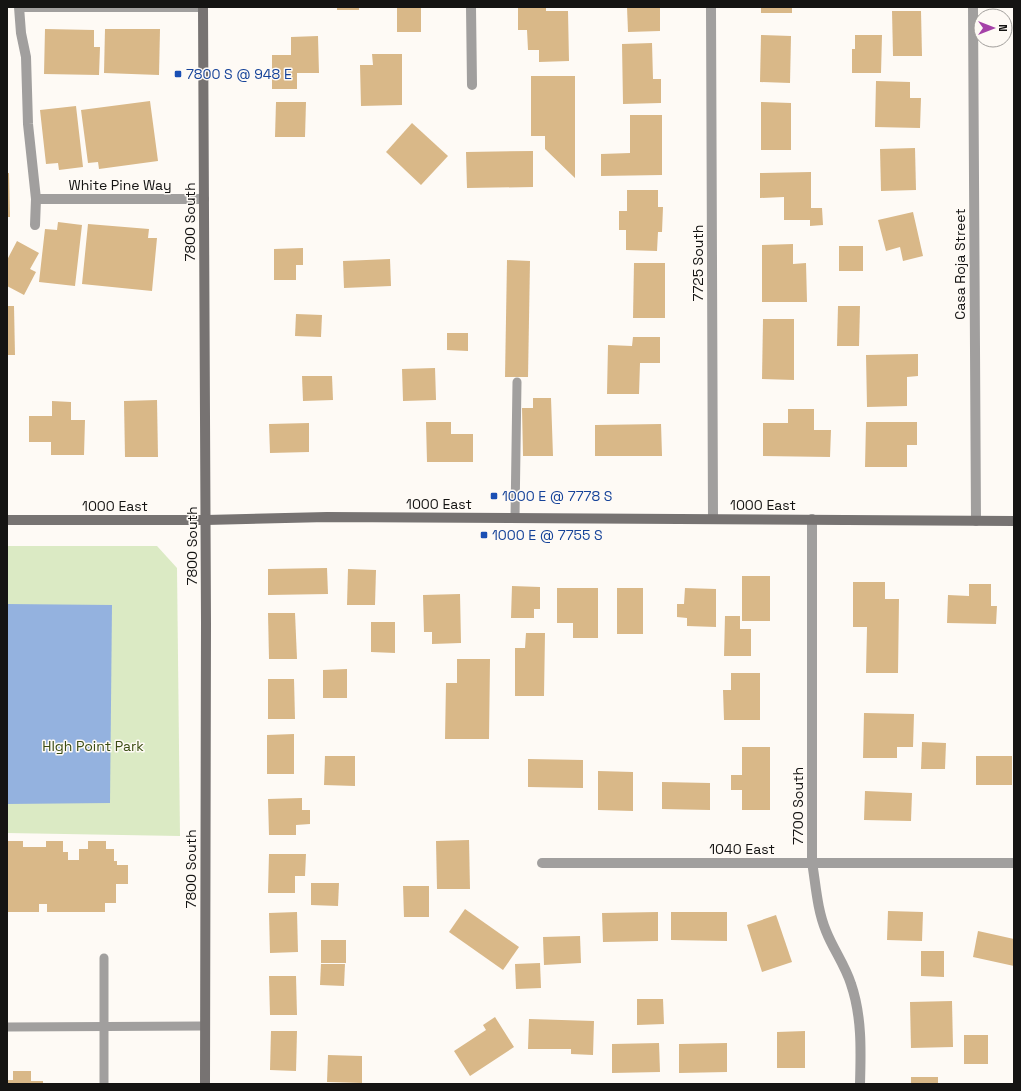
<svg xmlns="http://www.w3.org/2000/svg" width="1021" height="1091" font-family="'Space Grotesk',sans-serif">
  <style>
    .green { fill: #dbeac4 }
    .water { fill: #94b2df }
    .building { fill: #d9b888 }
    .lines { fill: none; stroke-linecap: round; stroke-linejoin: round }
    .lane { stroke: #a19f9e; stroke-width: 9 }
    .street { stroke: #a19f9e; stroke-width: 10 }
    .secondary { stroke: #777372; stroke-width: 10 }
    .transit-dot { fill: #1a4fb4; stroke: #fefaf5; stroke-width: 1.5 }
    .labels { text-anchor: middle; dominant-baseline: central; stroke-width: 3; stroke-linejoin: round; paint-order: stroke }
    .transit-label { font-size: 14px; fill: #164399; stroke: #fefaf5; text-anchor: start }
    .street-label { font-size: 14px; fill: #151413; stroke: #fefaf5 }
    .park-label { font-size: 14px; fill: #3a4b12; stroke: #fefaf5 }
  </style>
  <rect width="100%" height="100%" fill="#fefaf5"/>
  <path class="green" d="M7,546H157L177,568L180,836L7,833Z"/>
  <path class="water" d="M7,604L112,605L110,803L7,804Z"/>
  <g class="building">
    <rect x="337" y="7" width="22" height="3"/>
    <rect x="397" y="7" width="24" height="25"/>
    <path d="M518,7H546V11H568L569,61L539,62V50H528L527,30H518Z"/>
    <path d="M627,7H660V31L628,32Z"/>
    <rect x="761" y="7" width="31" height="6"/>
    <path d="M892,11H921L922,56H893Z"/>
    <path d="M45,29L94,30V47H100L99,75L44,74Z"/>
    <path d="M105,29H160L159,75L104,73Z"/>
    <path d="M761,35L791,36L790,83L760,82Z"/>
    <path d="M855,35H882L881,73H852V49H855Z"/>
    <path d="M318,36L319,73H297V89H272V55H291V37Z"/>
    <path d="M652,43L653,79H661V103L623,104L622,44Z"/>
    <path d="M372,54H402V105L361,106L360,65H373Z"/>
    <path d="M531,76H575V178L545,149V136H531Z"/>
    <path d="M876,81L910,82V98H921L920,128L875,127Z"/>
    <path d="M150,101L158,161L99,169L98,162L88,163L81,110Z"/>
    <path d="M276,102H306L305,137H275Z"/>
    <path d="M761,102L791,103V150H761Z"/>
    <path d="M76,106L83,167L59,170L58,163L46,164L40,110Z"/>
    <path d="M630,115H662V175L601,176V154L630,153Z"/>
    <path d="M412,123L448,156L421,185L386,152Z"/>
    <path d="M915,148L916,190L881,191L880,149Z"/>
    <path d="M533,151V187L467,188L466,152Z"/>
    <path d="M811,172V208H822L823,225L810,226V220H784V197L760,198V173Z"/>
    <path d="M7,173H9L10,217H7Z"/>
    <path d="M627,190H658V207H663L662,232H658L657,251L626,250V230H619V211H627Z"/>
    <path d="M913,212L923,256L903,261L900,247L886,251L878,220Z"/>
    <path d="M58,222L82,225L75,286L39,282L45,229L57,230Z"/>
    <path d="M88,224L149,229L148,238H157L152,291L82,284Z"/>
    <path d="M17,241L39,253L30,269L36,272L24,295L7,286V260Z"/>
    <path d="M793,244V264L806,263L807,302H762V245Z"/>
    <rect x="839" y="246" width="24" height="25"/>
    <path d="M303,248V265H296V280H274V249Z"/>
    <path d="M390,259L391,286L344,288L343,261Z"/>
    <path d="M507,260L530,261L528,377H505Z"/>
    <path d="M634,263H665V318H633Z"/>
    <path d="M7,306H14L15,355H7Z"/>
    <path d="M838,306H860L859,346H837Z"/>
    <path d="M296,314L322,315L321,337L295,336Z"/>
    <path d="M763,319H794V380L762,379Z"/>
    <path d="M447,333H468V351L447,350Z"/>
    <path d="M633,337H660V363H640L639,394H607L608,345L632,346Z"/>
    <path d="M918,354V376L907,377V406L867,407L866,355Z"/>
    <path d="M435,368L436,400L403,401L402,369Z"/>
    <path d="M302,376H332L333,400L303,401Z"/>
    <path d="M533,398H551L553,456H523L522,408H533Z"/>
    <path d="M157,400L158,457H125L124,401Z"/>
    <path d="M52,401L71,402V420H85L84,455H51V442H29V416H52Z"/>
    <path d="M788,409H814V430H831L830,457L763,456V423H788Z"/>
    <path d="M426,422H451V434H473V462H427Z"/>
    <path d="M866,422H917V445H907V467H865Z"/>
    <path d="M309,423V452L270,453L269,424Z"/>
    <path d="M661,424L662,456H595V425Z"/>
    <path d="M327,568L328,594L268,595V569Z"/>
    <path d="M348,569L376,570L375,605H347Z"/>
    <rect x="742" y="576" width="28" height="45"/>
    <path d="M853,582H885V599H899L898,673H866L867,627H853Z"/>
    <path d="M969,584H991V606H997L996,624L947,623L948,595L969,596Z"/>
    <path d="M512,586L540,587V609H534V618H511Z"/>
    <path d="M557,588H598V638H573V623H557Z"/>
    <rect x="617" y="588" width="26" height="46"/>
    <path d="M685,588L716,589V627L687,626V618L677,617V604H684Z"/>
    <path d="M460,594L461,643L432,644V632H424L423,595Z"/>
    <path d="M268,613H295L297,659H269Z"/>
    <path d="M725,616H740V629H751V656H724Z"/>
    <path d="M371,622H395V653L371,652Z"/>
    <path d="M526,633H545L544,696H515V648H525Z"/>
    <path d="M457,659H490L489,739H445L446,683H457Z"/>
    <path d="M347,669V698H323V670Z"/>
    <path d="M731,673H760V720H724L723,690H731Z"/>
    <path d="M268,679H294L295,719H268Z"/>
    <path d="M864,713L914,714L913,747H897V758H863Z"/>
    <path d="M294,734V774H267V735Z"/>
    <path d="M922,742L946,743L945,769H921Z"/>
    <path d="M742,747H770V810H742V790H731V775H742Z"/>
    <path d="M325,756H355V786L324,785Z"/>
    <rect x="976" y="756" width="36" height="29"/>
    <path d="M528,759L583,760V788L528,787Z"/>
    <path d="M598,771L633,772V811L598,810Z"/>
    <path d="M662,782L710,783V810L662,809Z"/>
    <path d="M865,791L912,793L911,821L864,820Z"/>
    <path d="M302,798V810H310V824L296,825V835H269L268,799Z"/>
    <path d="M469,840L470,889H437L436,841Z"/>
    <path d="M7,841H23V847H46V841H63V852H68V860H79V849H88V841H106V849H114V861H117V865H128V884H116V903H105V912H47V904H39V912H7Z"/>
    <path d="M269,854H306L305,876H295V893H268Z"/>
    <path d="M311,883H339L338,906L311,905Z"/>
    <path d="M403,886H429V917H404Z"/>
    <path d="M465,909L519,947L503,970L449,932Z"/>
    <path d="M888,911L923,912L922,941L887,940Z"/>
    <path d="M297,912L298,952L270,953L269,913Z"/>
    <path d="M658,912V941L603,942L602,913Z"/>
    <path d="M671,912H727V941L671,940Z"/>
    <path d="M776,915L792,962L762,972L747,925Z"/>
    <path d="M978,931L1014,939V966L973,957Z"/>
    <path d="M580,936L581,963L544,965L543,937Z"/>
    <rect x="321" y="940" width="25" height="23"/>
    <path d="M921,951H944V977L921,976Z"/>
    <path d="M540,963L541,988L516,989L515,964Z"/>
    <path d="M321,964H345L344,986L320,985Z"/>
    <path d="M269,976H296L297,1015H270Z"/>
    <path d="M637,999H663L664,1024L637,1025Z"/>
    <path d="M952,1001L953,1047L911,1048L910,1002Z"/>
    <path d="M495,1017L514,1047L470,1076L454,1051L486,1030L483,1025Z"/>
    <path d="M529,1019L594,1021L593,1055L571,1054V1049H528Z"/>
    <path d="M271,1031H297L296,1071L270,1070Z"/>
    <path d="M805,1031V1068H777V1032Z"/>
    <rect x="964" y="1035" width="24" height="29"/>
    <path d="M659,1043L660,1072L612,1073V1044Z"/>
    <path d="M727,1043V1072L679,1073V1044Z"/>
    <path d="M328,1055L362,1056V1083L327,1082Z"/>
    <path d="M13,1071H31V1081H43V1084H7V1080H13Z"/>
    <rect x="911" y="1077" width="27" height="7"/>
  </g>
  <g class="lines">
    <g class="lane">
      <path d="M515,518L517,382"/>
      <path d="M104,958V1084"/>
      <path d="M7,1027L204,1026"/>
    </g>
    <g class="street">
      <path d="M471,7L472,85"/>
      <path d="M711,7L713,519"/>
      <path d="M973,7L976,521"/>
      <path d="M36,199H204"/>
      <path d="M35,225L36,199L28,124L26,57L21,33L19,7H203"/>
      <path d="M812,519V862C816,886 817,909 826,931C833,949 845,965 851,984C862,1016 861,1050 860,1084"/>
      <path d="M542,863H1013"/>
    </g>
    <g class="secondary">
      <path d="M203,7L206,623L205,1084"/>
      <path d="M7,520H206L327,517L1014,521"/>
    </g>
  </g>
  <g class="transit-dot">
    <rect x="174" y="70" width="8" height="8" rx="2"/>
    <rect x="490" y="492" width="8" height="8" rx="2"/>
    <rect x="480" y="531" width="8" height="8" rx="2"/>
  </g>
  <g class="labels">
    <g class="transit-label">
      <text x="186" y="74">7800 S @ 948 E</text>
      <text x="502" y="496">1000 E @ 7778 S</text>
      <text x="492" y="535">1000 E @ 7755 S</text>
    </g>
    <g class="street-label">
      <text x="120" y="185">White Pine Way</text>
      <text transform="translate(190 222) rotate(-90)">7800 South</text>
      <text transform="translate(698 263) rotate(-90)">7725 South</text>
      <text transform="translate(960 264) rotate(-90)">Casa Roja Street</text>
      <text x="439" y="504">1000 East</text>
      <text x="763" y="505">1000 East</text>
      <text x="115" y="506">1000 East</text>
      <text transform="translate(192 546) rotate(-90)">7800 South</text>
      <text transform="translate(798 806) rotate(-90)">7700 South</text>
      <text x="742" y="849">1040 East</text>
      <text transform="translate(191 869) rotate(-90)">7800 South</text>
    </g>
    <g class="park-label">
      <text x="93" y="746">HIgh Point Park</text>
    </g>
  </g>
  <rect width="1021" height="1091" fill="none" stroke="#151413" stroke-width="16"/>
  <g transform="translate(993 28) rotate(90)"><circle r="19" fill="#fefaf5" stroke="#a19e9b"/>
  <path d="M0-3L7 15L0 10L-7 15Z" fill="#a542a8"/>
  <text y="-6" font-size="11" font-weight="bold" text-anchor="middle" fill="#151413">N</text>
  </g>
</svg>
